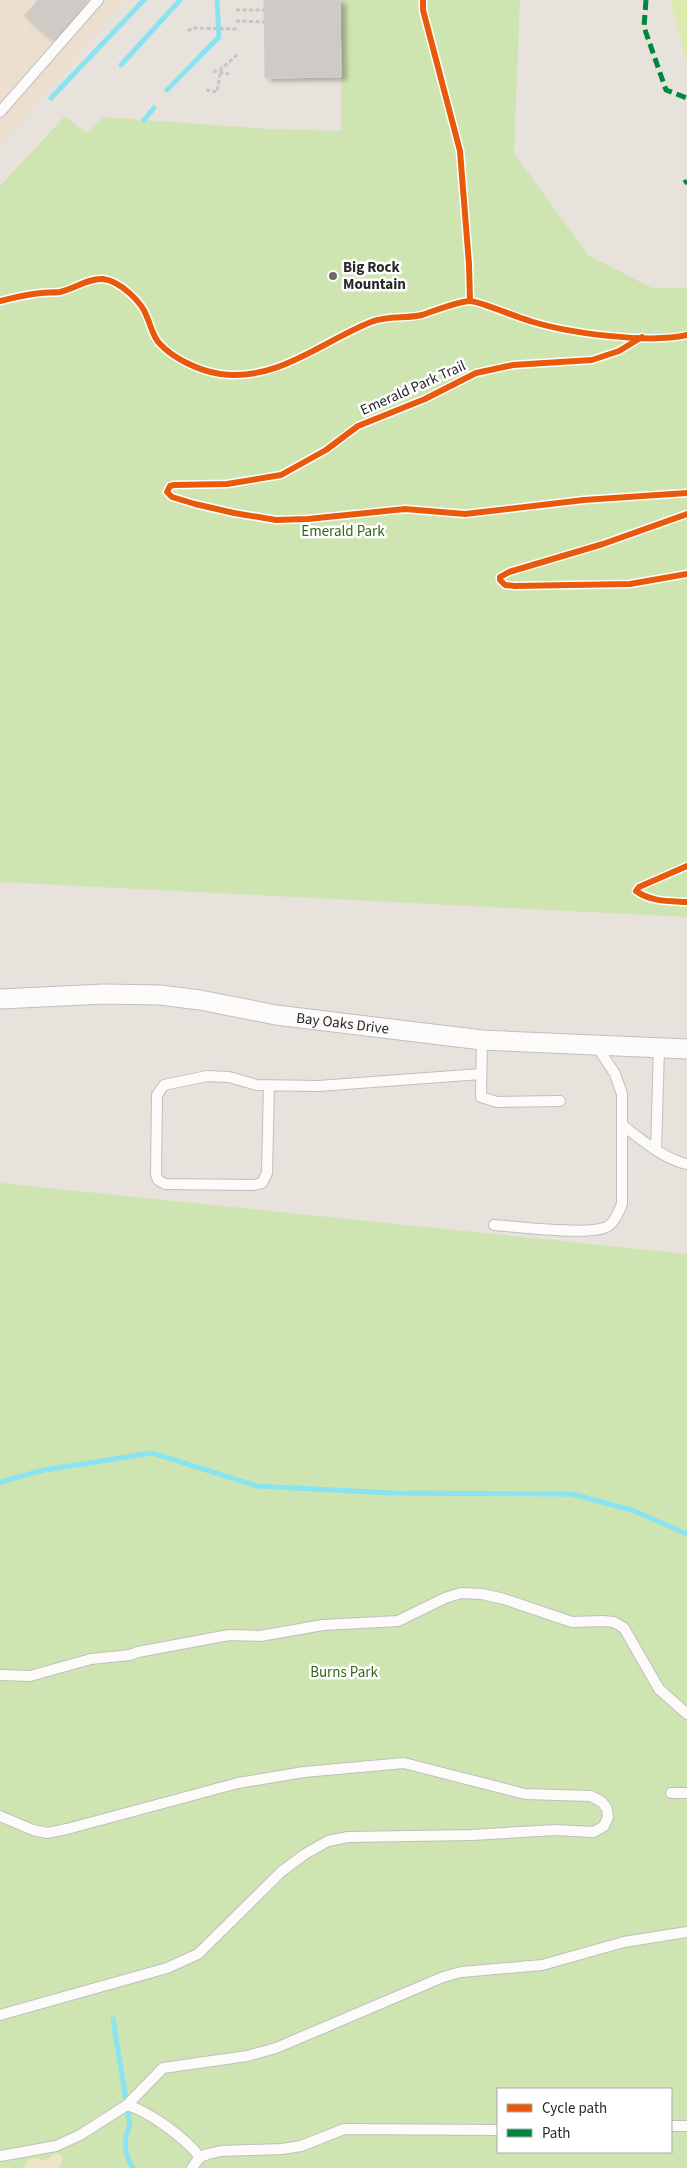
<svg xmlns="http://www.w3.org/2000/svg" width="687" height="2168" font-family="'Source Sans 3',sans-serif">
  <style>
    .education { fill: #ecdfcf }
    .green { fill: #cee5b2; fill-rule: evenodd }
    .sand { fill: #efe3c8 }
    .pitch { fill: #dceaae }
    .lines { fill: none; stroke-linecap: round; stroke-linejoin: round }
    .stream { stroke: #8ae3f0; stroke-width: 5 }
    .building { fill: #cecac6; stroke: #d2cec9; filter: url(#shadow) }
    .lane-casing { stroke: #c0bfbf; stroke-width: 12 }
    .street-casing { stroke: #c0bfbf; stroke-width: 21 }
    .path { stroke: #c6c5c4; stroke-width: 3; stroke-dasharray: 4 2.5; stroke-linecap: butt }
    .lane { stroke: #fcfbfa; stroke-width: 10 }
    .street { stroke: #fcfbfa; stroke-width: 19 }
    .quiet { stroke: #00873e; stroke-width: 5; stroke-dasharray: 10 5; stroke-linecap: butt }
    .cycleway-casing { stroke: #fff; stroke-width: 9 }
    .cycleway { stroke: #e8590c; stroke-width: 6 }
    .poi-dot { fill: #6b6967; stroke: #fff; stroke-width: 2 }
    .labels { text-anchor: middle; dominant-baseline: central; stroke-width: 5; stroke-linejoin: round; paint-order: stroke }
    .poi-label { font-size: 15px; font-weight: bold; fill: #282828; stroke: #fff; text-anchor: start }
    .street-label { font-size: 15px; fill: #282828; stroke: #fff }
    .park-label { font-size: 15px; fill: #306913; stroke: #fff }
  </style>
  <defs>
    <filter id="shadow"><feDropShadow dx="5.5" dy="3" stdDeviation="2.5" flood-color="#0004"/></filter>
  </defs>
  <rect width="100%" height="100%" fill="#e8e2dc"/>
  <path class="education" d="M0,0H125L0,147Z"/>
  <g class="green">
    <path d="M341,0H520L514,153L588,255L652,288H687V917L0,882V186L65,116L86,133L103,117L269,129L341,131Z"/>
    <path d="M0,1183L687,1254V2168H0ZM498,2089H671V2152H498Z"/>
  </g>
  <path class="sand" d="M55,2153L62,2156L63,2158L59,2168H24L29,2160L37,2158L45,2161Z"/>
  <path class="pitch" d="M670,0H687V63Z"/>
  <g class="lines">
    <g class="stream">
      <path d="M121,65L180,0"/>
      <path d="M167,90L219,37L217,0"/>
      <path d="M51,98L144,0"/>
      <path d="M144,120L154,108"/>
      <path d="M0,1482L44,1470L152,1453L257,1486L391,1493L572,1494L635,1511L687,1534"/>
      <path d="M113,2019L130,2125C123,2139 124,2155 133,2168"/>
    </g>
  </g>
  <g class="building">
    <path d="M38,0H89L53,41L24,16Z"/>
    <path d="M264,0H340L341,77L265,78Z"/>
  </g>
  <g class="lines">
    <defs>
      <g id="lane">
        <path d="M0,112L98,0"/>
        <path d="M482,1040L481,1097L497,1102L560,1101"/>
        <path d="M269,1085L267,1173L262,1183L254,1185L165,1184L158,1180L156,1175L157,1095L164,1085L207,1076L229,1077L257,1085L318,1086L481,1074"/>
        <path d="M622,1125C641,1139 663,1159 687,1164"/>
        <path d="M656,1150L659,1048"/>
        <path d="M494,1225C518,1227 584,1235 604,1228C614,1225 618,1213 622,1204V1094L615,1074L596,1045"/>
        <path d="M0,1675L30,1676L91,1659L130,1655L138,1652L229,1635L260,1636L323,1625L398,1621L445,1598L461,1593L482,1594L504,1599L572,1622L603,1621L614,1622L624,1628L659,1689L687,1714"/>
        <path d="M671,1793H687"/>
        <path d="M0,1816L33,1830L47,1833L67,1829L238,1783L304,1772L404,1763L525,1794L591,1796L602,1802L607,1809L608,1817L604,1826L594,1832L555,1830L472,1835L348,1837L328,1841L305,1854L282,1871L198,1954L167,1968L0,2015"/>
        <path d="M127,2105C150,2112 184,2137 200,2157"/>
        <path d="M671,2126H687"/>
        <path d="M0,2156L56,2146L80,2135L127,2105L163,2068L247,2056L276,2048L443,1977L461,1972L542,1965L624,1942L687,1932"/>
        <path d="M192,2168L200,2157L208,2154L221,2151L282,2149L301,2146L344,2129L498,2130"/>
      </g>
      <g id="street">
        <path id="s1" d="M0,999L104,994L160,995L200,1000L276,1015L482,1040L687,1049"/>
      </g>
    </defs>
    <use href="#lane" class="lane-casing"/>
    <use href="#street" class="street-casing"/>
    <g class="path">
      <path d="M236,10H264"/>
      <path d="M236,21L264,22"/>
      <path d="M188,31L192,28L237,29"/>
      <path d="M213,71L229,74"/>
      <path d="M206,90L217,92L221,69L237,55"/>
    </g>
    <use href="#lane" class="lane"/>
    <use href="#street" class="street"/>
    <g class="quiet">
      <path d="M646,0L644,27L666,90L687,98"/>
      <path d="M684,183L687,181"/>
    </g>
    <defs>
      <g id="cycleway">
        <path d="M423,0V10L460,151L469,264L470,301"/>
        <path d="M0,301C13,298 27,294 41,293C47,292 53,293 60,292C74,289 88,278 103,279C120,281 142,302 147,317C151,326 153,337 160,344C174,359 200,371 220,374C277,382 321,342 371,322C388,315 406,319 422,315C434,311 459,301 470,301C479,301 518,318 530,321C567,333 650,344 687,335"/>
        <path d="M642,337L619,351L592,360L513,365L476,373L425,399L358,426L326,450L281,475L227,484L174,485L170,486L167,492L172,497L195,504L234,513L276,520L308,519L405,509L465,514L584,500L687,493"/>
        <path d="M687,514L603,544L509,572L500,577V580L505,585L515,586L630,584L687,574"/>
        <path d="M687,866L639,887L636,891C651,902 669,901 687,902"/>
      </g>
    </defs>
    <use href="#cycleway" class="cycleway-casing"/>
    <use href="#cycleway" class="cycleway"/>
  </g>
  <circle class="poi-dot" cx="333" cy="276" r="5"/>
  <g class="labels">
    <g class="poi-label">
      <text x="343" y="267">Big Rock<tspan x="343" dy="17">Mountain</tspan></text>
    </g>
    <g class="street-label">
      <text transform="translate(413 388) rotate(-24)">Emerald Park Trail</text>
      <text stroke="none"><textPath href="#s1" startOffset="345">Bay Oaks Drive</textPath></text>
    </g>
    <g class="park-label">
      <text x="343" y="531">Emerald Park</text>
      <text x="344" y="1672">Burns Park</text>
    </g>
  </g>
  <rect x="497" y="2088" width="175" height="65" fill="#ffffff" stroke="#a9a9a9"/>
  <rect x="507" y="2104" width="25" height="8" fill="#e8590c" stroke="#a9a9a9"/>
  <text x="542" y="2113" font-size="15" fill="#282828">Cycle path</text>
  <rect x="507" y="2129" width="25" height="8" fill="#00873e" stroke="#a9a9a9"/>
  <text x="542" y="2138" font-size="15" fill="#282828">Path</text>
</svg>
